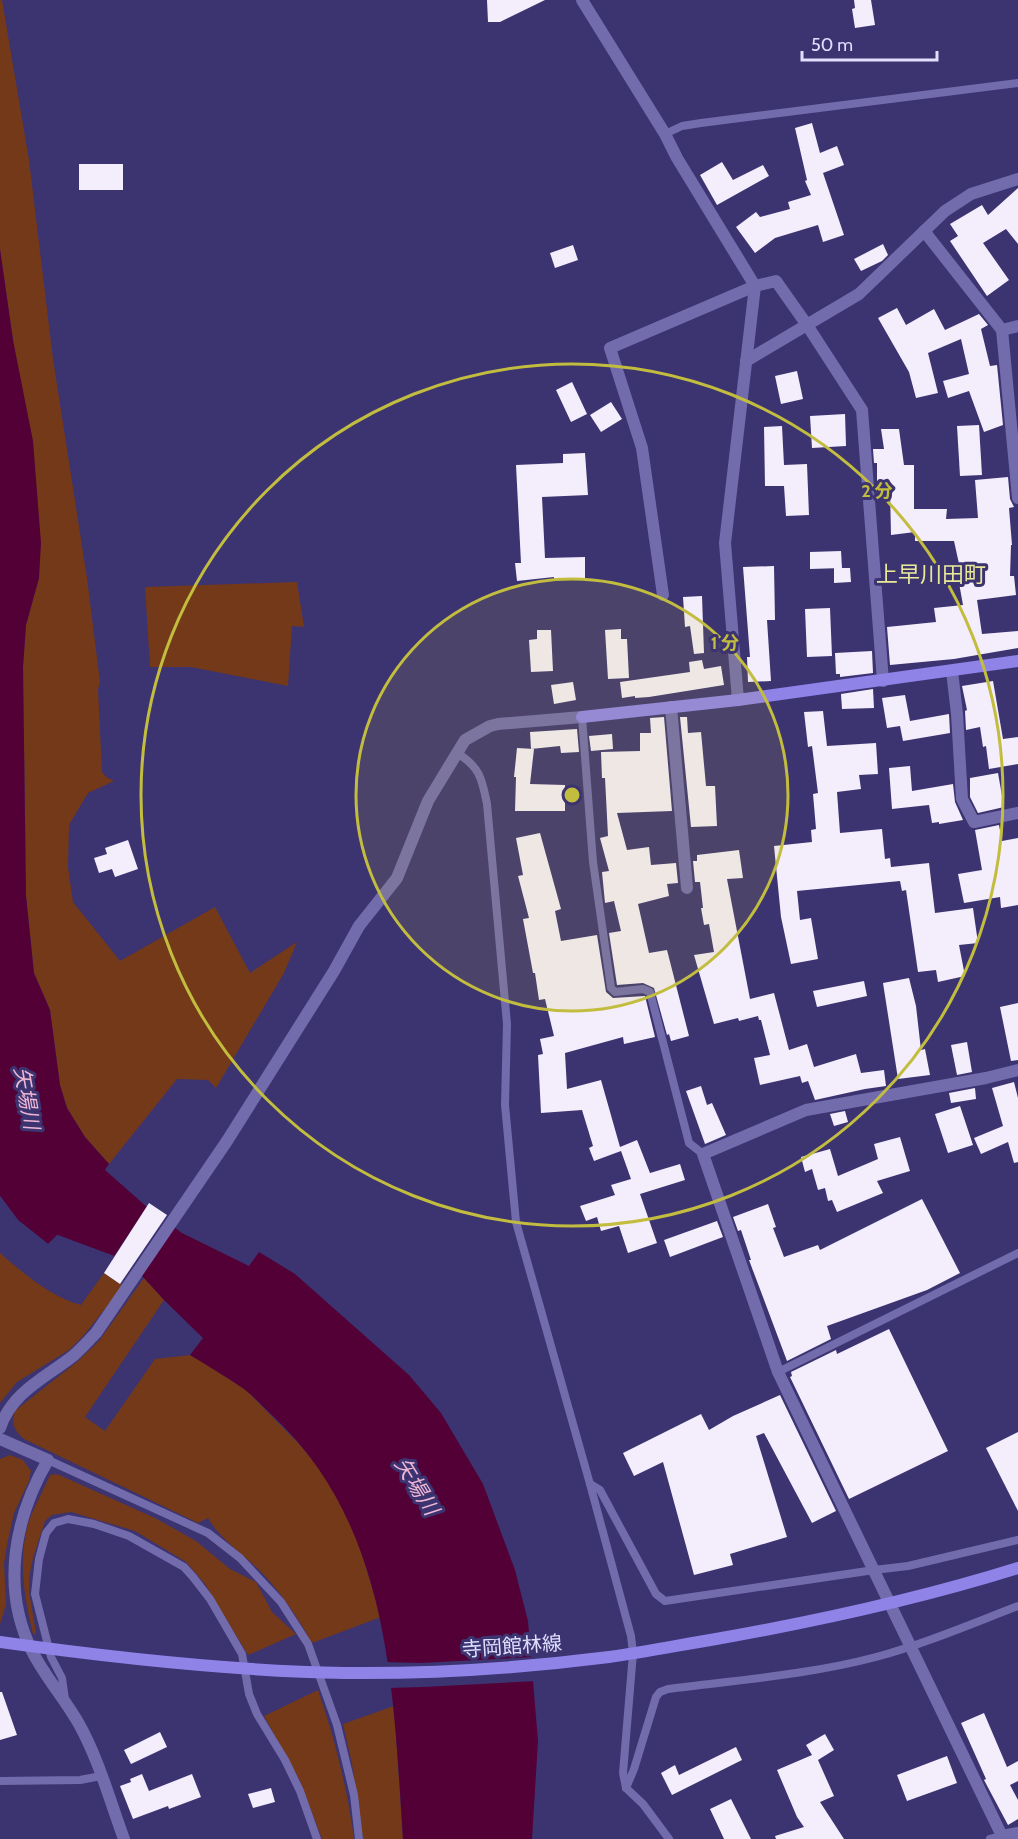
<svg xmlns="http://www.w3.org/2000/svg" width="1018" height="1839" font-family="Cabin,'Noto Sans JP',sans-serif">
  <style>
    .green { fill: #743918 }
    .water { fill: #530037 }
    .pier { fill: #3c3371 }
    .building { fill: #f4edfb }
    .lines { fill: none; stroke-linecap: round; stroke-linejoin: round }
    .lane { stroke: #726cac; stroke-width: 8 }
    .street { stroke: #726cac; stroke-width: 12 }
    .secondary { stroke: #8f83e8; stroke-width: 12 }
    .ring { fill: none; stroke: #c2bd3f; stroke-width: 3 }
    .labels { text-anchor: middle; dominant-baseline: central; stroke-width: 6; stroke-linejoin: round; paint-order: stroke }
    .street-label { font-size: 20px; fill: #e0dffe; stroke: #3c3371 }
    .water-label { font-size: 21px; font-style: italic; fill: #efb6d3; stroke: #3c3371 }
    .quarter-label { font-size: 22px; fill: #eae99a; stroke: #3c3371 }
    .centre { fill: #c2bd3f; stroke: #3c3371; stroke-width: 3 }
    .ring-label { font-size: 18px; text-anchor: middle; font-weight: bold; fill: #c2bd3f; stroke: #3c3371; stroke-width: 6; stroke-linejoin: round; paint-order: stroke }
  </style>
  <rect width="100%" height="100%" fill="#3c3371"/>
  <g class="green">
    <path d="M0,0H2L29,160L53,359L87,578L100,682L98,689L102,772L106,777L114,781L88,793L69,825L68,867L73,902L120,961L215,907L250,973L297,942L284,973L216,1088L208,1080L177,1079L109,1164L85,1137L67,1108L60,1085L50,1010L34,973L26,896L23,667L26,625L39,578L13,340L0,249Z"/>
    <path d="M297,582L304,627L292,626L288,686L191,667H150L145,587Z"/>
    <path d="M0,1253C23,1273 51,1297 81,1305L104,1273L123,1286L84,1335L69,1350L17,1382L0,1403Z"/>
    <path d="M144,1278L164,1300L85,1417L105,1431L155,1359L190,1355L204,1363L246,1390L299,1444L319,1468L337,1496L357,1538L381,1617L312,1643C298,1618 283,1595 263,1574C245,1555 221,1541 208,1518L198,1523L24,1439C14,1431 10,1421 16,1410L78,1361L99,1341Z"/>
    <path d="M10,1455L23,1460L31,1471L29,1481L14,1513L7,1545L4,1564L6,1604L0,1624V1459Z"/>
    <path d="M57,1474L155,1518L196,1541L230,1569L256,1582L272,1612L296,1634L248,1655L205,1584L186,1562L135,1531L71,1512L52,1515L45,1521L33,1558L29,1577V1591L36,1634H33C24,1596 17,1556 30,1518C36,1503 44,1489 50,1475Z"/>
    <path d="M318,1690C335,1739 347,1788 354,1839H322L300,1781L264,1716Z"/>
    <path d="M394,1706L403,1839H363L352,1764L343,1724Z"/>
  </g>
  <g class="water">
    <path d="M0,249L13,340L33,441L41,543L39,578L26,625L23,667L26,896L34,973L50,1010L60,1085L67,1108L85,1137L109,1164L105,1170L147,1207L114,1256L58,1235L48,1244L18,1220L0,1196Z"/>
    <path d="M166,1221L182,1233L249,1266L259,1252L295,1274L409,1375L441,1413L483,1484L515,1570L528,1621L538,1741L532,1839H403C393,1689 391,1528 274,1417C264,1408 255,1397 244,1389C227,1377 208,1366 190,1355L203,1338L164,1300L144,1278L134,1270Z"/>
  </g>
  <g class="pier">
    <path d="M0,1196L18,1220L48,1244L57,1235L114,1256L113,1259L58,1238L50,1246L47,1247L16,1222L0,1201Z"/>
    <path d="M534,1657L537,1681L423,1687L388,1688L384,1662L420,1663Z"/>
  </g>
  <g class="building">
    <path d="M487,0H545L500,22H488Z"/>
    <path d="M854,0H871L875,25L855,28L852,9L855,8Z"/>
    <path d="M812,123L820,153L837,146L844,165L823,173L844,235L823,242L818,225L775,238L755,253L736,227L756,212L760,217L790,209L788,202L811,195L805,181L807,180L795,128Z"/>
    <path d="M722,162L733,180L763,165L769,176L717,205L700,175Z"/>
    <rect x="79" y="164" width="44" height="26"/>
    <path d="M1018,188V244L1006,229L983,243L1009,280L987,296L950,241L958,236L950,224L982,205L988,215Z"/>
    <path d="M883,244L888,255L882,261L861,271L854,259Z"/>
    <path d="M573,245L578,260L555,268L550,253Z"/>
    <path d="M897,308L906,325L934,309L945,330L979,314L988,325L981,329L990,366L997,365L1003,425L984,432L969,391L948,398L943,381L969,374L961,339L928,353L938,393L916,398L909,372L878,318Z"/>
    <path d="M797,371L803,399L781,404L775,376Z"/>
    <path d="M572,382L587,414L571,422L556,390Z"/>
    <path d="M611,402L622,419L601,432L590,415Z"/>
    <path d="M845,414L846,446L812,448L810,416Z"/>
    <path d="M979,425L982,475L960,476L957,426Z"/>
    <path d="M782,426L784,465L807,464L809,515L786,516L784,486H765L764,427Z"/>
    <path d="M881,429H899L904,465H914V509H947L946,519L978,518L975,480L1008,477L1010,499L1014,507L1009,508L1012,545H1011L1010,576H1014L1016,595L977,600L982,634L1018,631V648L954,659L890,665L887,627L936,622L934,608L963,605L959,583L963,582L954,541H915V532L891,535L890,490H877V463H874L873,449H884Z"/>
    <path d="M585,453L588,495L542,497L545,558L585,557V578L554,579V577L517,581L515,563H521L516,465L563,463V454Z"/>
    <path d="M841,551L842,568L810,569V552Z"/>
    <path d="M774,566L775,620H767L771,681L748,682L747,657H750L743,567Z"/>
    <path d="M834,568H850L851,582L834,583Z"/>
    <path d="M702,596L704,653L694,654L690,626L685,627L683,597Z"/>
    <path d="M830,608L832,656L807,657L805,609Z"/>
    <path d="M621,629V639H627L629,678L608,679L605,630Z"/>
    <path d="M537,630H551L553,671L531,672L529,640L537,639Z"/>
    <path d="M872,651L873,673L840,677V674H836L835,653Z"/>
    <path d="M702,660L704,669L721,666L724,685L649,697L635,698V696L622,698L620,682L690,672L689,662Z"/>
    <path d="M993,681L1003,739L1018,737V764L989,769L986,746L983,747L980,727L966,730L965,711L967,710L962,686Z"/>
    <path d="M573,682L576,700L554,704L551,685Z"/>
    <path d="M873,689L874,708L842,709L841,694Z"/>
    <path d="M905,695L910,721L949,714L950,733L903,741L900,726L887,728L882,698Z"/>
    <path d="M823,711L827,746L876,743L878,774L859,775L861,789L837,792L840,833L882,829L885,859L890,858L891,867L929,863L935,913L973,908L978,943L959,945L965,976L938,982L936,970L918,972L906,890L902,891L900,881L797,891L800,920L811,918L818,959L791,964L781,917L774,846L812,842L811,830L816,829L813,794L818,793L812,746L808,747L804,712Z"/>
    <path d="M664,717L672,811L617,813L627,850L649,847L651,865L676,863L678,883L667,884L669,896L638,904L649,953L667,950L689,1036L671,1041L669,1034L667,1035L654,988L643,983L617,985L609,933L621,931L614,901L605,903L602,872L609,871L600,838L608,836L605,778H602L601,752L640,751V733H651L650,718Z"/>
    <path d="M680,717H687L688,733L701,732L706,786H715L717,826L691,827Z"/>
    <path d="M577,729L579,752L561,753L560,746L531,749L530,732Z"/>
    <path d="M612,734L613,749L591,751L589,736Z"/>
    <path d="M517,748L534,749L530,784L565,785V811H515L516,777H514Z"/>
    <path d="M910,766L912,791L953,784L955,802L963,820L939,824V822L932,823L929,805L892,809L889,768Z"/>
    <path d="M998,773L1004,807L978,813L970,797V778Z"/>
    <path d="M999,825L1002,841L1018,838V905L1001,908L1000,897L964,903L958,874L982,870L975,830Z"/>
    <path d="M540,833L561,909L555,911L561,941L597,935L606,992L613,998L645,996L655,1037L624,1044L623,1037L565,1053L567,1089L601,1080L620,1147L637,1140L650,1173L680,1164L685,1180L640,1194L657,1243L628,1253L619,1226L601,1231L597,1217L586,1221L580,1206L615,1195L611,1185L631,1179L621,1151L594,1161L589,1148L593,1146L582,1110L541,1113L538,1055L543,1054L540,1039L554,1036L545,999L539,1000L535,973H533L523,919L529,918L518,876L523,875L516,838Z"/>
    <path d="M128,840L138,869L115,877L112,869L99,873L94,858L107,854L105,848Z"/>
    <path d="M739,850L743,878L727,879L750,999L774,993L789,1050L807,1044L814,1067L856,1054L861,1073L884,1070L886,1086L865,1089L815,1100L808,1081L802,1083L800,1076L760,1085L754,1058L770,1055L761,1020H759L758,1016L739,1021L738,1018L714,1024L694,955L714,952L709,924L704,925L701,908H703L700,882H695L693,861H697V855Z"/>
    <path d="M909,978L916,1006L921,1050L925,1049L930,1075L898,1079L883,983Z"/>
    <path d="M864,981L867,996L817,1007L813,991Z"/>
    <path d="M1018,1003V1060L1011,1061L1000,1007Z"/>
    <path d="M967,1042L972,1072L957,1075L951,1045Z"/>
    <path d="M1014,1082L1018,1098V1162L1014,1163L1008,1142L981,1154L974,1138L1003,1126L992,1088Z"/>
    <path d="M701,1086L707,1105L712,1103L726,1135L705,1144L686,1091Z"/>
    <path d="M975,1088L976,1099L951,1103L949,1093Z"/>
    <path d="M960,1106L973,1145L948,1153L935,1114Z"/>
    <path d="M845,1111L848,1122L834,1126L830,1114Z"/>
    <path d="M900,1137L910,1171L877,1181L883,1193L837,1212L832,1200L828,1201L825,1188L818,1190L812,1169L805,1172L801,1157L830,1149L838,1176L878,1159L874,1144Z"/>
    <path d="M922,1199L960,1273L927,1290L827,1326L831,1339L787,1361L749,1260H751L741,1230L738,1231L733,1217L768,1204L776,1227L773,1228L784,1257L818,1245L820,1250Z"/>
    <path d="M149,1203L167,1215L120,1284L104,1273Z"/>
    <path d="M717,1221L723,1237L670,1257L664,1240Z"/>
    <path d="M889,1329L948,1451L849,1499L790,1377L792,1376L791,1372L836,1350L837,1354Z"/>
    <path d="M780,1395L836,1511L812,1523L764,1433L756,1436L787,1537L730,1554L733,1565L694,1575L663,1462L634,1476L623,1453L701,1414L709,1430L733,1416Z"/>
    <path d="M1018,1432V1511L986,1448Z"/>
    <path d="M0,1692H2L17,1735L0,1740Z"/>
    <path d="M984,1713L1007,1767L1018,1761V1781L1010,1785L1018,1800V1819L1008,1825L984,1780L986,1779L961,1723Z"/>
    <path d="M160,1732L167,1747L131,1764L124,1750Z"/>
    <path d="M825,1734L834,1750L818,1760L834,1796L820,1802L844,1839H776L775,1836L804,1827L797,1817L777,1770L812,1755L806,1745Z"/>
    <path d="M736,1747L742,1760L672,1795L661,1773L675,1765L679,1775Z"/>
    <path d="M947,1756L957,1783L907,1801L897,1775Z"/>
    <path d="M142,1774L149,1791L192,1774L201,1797L169,1809L168,1806L133,1819L120,1786L131,1782L130,1779Z"/>
    <path d="M271,1788L275,1802L253,1808L248,1794Z"/>
    <path d="M731,1799L751,1839H724L710,1809Z"/>
  </g>
  <g class="lines">
    <g class="lane">
      <path d="M665,134L682,126L701,123L1018,83"/>
      <path d="M582,717L593,862L611,988L615,992L643,989L650,992L689,1143L703,1154"/>
      <path d="M457,753C480,767 482,779 487,804L507,1024L505,1105L516,1222L590,1484L631,1636L633,1653L623,1773L626,1788L643,1804L669,1839"/>
      <path d="M778,1372L1018,1253"/>
      <path d="M48,1460L208,1533L240,1558L281,1602L308,1644L337,1725L354,1795L359,1839"/>
      <path d="M590,1484L600,1490L656,1594L665,1601L874,1570L908,1566L1018,1540"/>
      <path d="M65,1699L62,1678L51,1657L35,1594L39,1559L46,1533L54,1523L68,1519L94,1524L129,1536L184,1567L193,1577L210,1599L242,1654L249,1694L257,1714L285,1760L300,1791L317,1839"/>
      <path d="M0,1781L80,1780L101,1776"/>
      <path d="M626,1788L634,1769L656,1697L660,1692L668,1689C737,1680 808,1675 876,1657C924,1644 971,1624 1018,1606"/>
      <path d="M990,1839L1002,1836"/>
    </g>
    <g class="street">
      <path d="M582,0L665,134L677,158L755,286L725,543L738,700"/>
      <path d="M924,231L1002,330L1018,498"/>
      <path d="M1002,330L1018,326"/>
      <path d="M746,361L859,294L945,211L971,194L1018,179"/>
      <path d="M663,595L642,448L610,348L755,286L776,281L807,325L862,410L883,681"/>
      <path d="M952,671L957,714L962,799L974,822L1018,813"/>
      <path d="M671,707L687,888"/>
      <path d="M1018,1070L986,1078L806,1110L703,1154L778,1372L1002,1836L1018,1833"/>
      <path d="M0,1428C12,1392 45,1378 73,1356C81,1349 89,1340 96,1333L227,1141L334,971L359,926L397,878L428,801L465,740L490,726L498,724L582,717"/>
      <path d="M0,1439L48,1460C14,1518 1,1589 32,1651C45,1677 65,1699 79,1724C99,1760 110,1801 124,1839"/>
    </g>
    <g class="secondary">
      <path d="M582,717L738,700L1018,661"/>
      <path d="M0,1642C114,1658 229,1671 345,1673C433,1674 522,1668 609,1657C644,1652 680,1645 716,1639C818,1621 919,1599 1018,1568"/>
    </g>
  </g>
  <circle cx="572" cy="795" r="216" fill="#c2bd3f" fill-opacity=".12"/>
  <g class="ring">
    <circle cx="572" cy="795" r="216"/>
    <circle cx="572" cy="795" r="431"/>
  </g>
  <g class="labels">
    <g class="street-label">
      <text transform="translate(512 1646) rotate(-4)">寺岡館林線</text>
    </g>
    <g class="water-label">
      <text transform="translate(27 1098) rotate(80)">矢場川</text>
      <text transform="translate(417 1486) rotate(58)">矢場川</text>
    </g>
    <g class="quarter-label">
      <text x="931" y="574">上早川田町</text>
    </g>
  </g>
  <circle cx="572" cy="795" r="9" class="centre"/>
  <g class="ring-label">
    <text x="877" y="497">2 分</text>
    <text x="725" y="649">1 分</text>
  </g>
  <path d="M802 51v9h135v-9" fill="none" stroke="#e0dffe" stroke-width="3"/>
  <text x="811" y="51" font-size="18" fill="#e0dffe" stroke="#3c3371" stroke-width="4.5" paint-order="stroke">50 m</text>
</svg>
